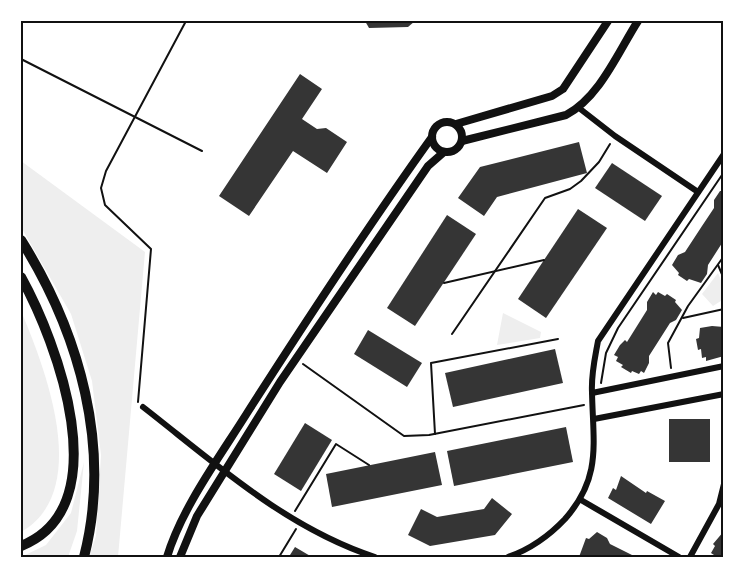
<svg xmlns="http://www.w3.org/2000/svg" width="745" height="578" font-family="Mulish,sans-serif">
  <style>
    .green { fill: #eee }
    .building { fill: #353535 }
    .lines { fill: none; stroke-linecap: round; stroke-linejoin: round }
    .path { stroke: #111; stroke-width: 2 }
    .minor { stroke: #111; stroke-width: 6 }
    .tertiary { stroke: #111; stroke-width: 8 }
    .trunk { stroke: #111; stroke-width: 10 }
    .neatline { fill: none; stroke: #111; stroke-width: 2 }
  </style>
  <rect width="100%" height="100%" fill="#fff"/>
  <g class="green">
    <path d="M21,161L145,252L118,557H89L96,536L101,455L92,381L71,314L21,227Z"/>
    <path d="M718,273L724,287V299L713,306L702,294Z"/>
    <path d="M21,311C45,368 93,491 21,532Z"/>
    <path d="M503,313L541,332L540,338L497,345Z"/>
    <path d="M84,462L77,531L68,557H21L46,545L71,513Z"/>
  </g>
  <g class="building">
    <path d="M365,21H415L408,27L369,28Z"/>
    <path d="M300,74L322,89L302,119L317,129L326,128L347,142L327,173L293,151L249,216L219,196Z"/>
    <path d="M579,142L587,173L497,197L484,216L458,198L480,167Z"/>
    <path d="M612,163L662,196L645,221L595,188Z"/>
    <path d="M720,191H724V240L708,265L707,274L701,283L689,279L687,281L678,275L679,273L672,265L678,255L685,252L702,226L714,208V200Z"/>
    <path d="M578,209L607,228L546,318L518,299Z"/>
    <path d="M447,215L476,234L415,326L387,308Z"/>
    <path d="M653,292L656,295L658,292L665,296L667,294L676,300L675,302L682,310L676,320L670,323L649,356V363L644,373L641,371L639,374L632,371L631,373L621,367L623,365L616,361L618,357L614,355L620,345L625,340L627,342L647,310V302Z"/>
    <path d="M712,326L724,327V356L706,361V357L702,358L701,349L698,350L696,339L699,338L700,328Z"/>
    <path d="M368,330L422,363L407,387L354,354Z"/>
    <path d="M555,349L563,383L453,407L445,373Z"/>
    <rect x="669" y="419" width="41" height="43"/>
    <path d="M305,423L332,440L301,491L274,474Z"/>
    <path d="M566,427L573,462L454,486L447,451Z"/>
    <path d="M435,452L442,485L332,507L326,474Z"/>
    <path d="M621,476L646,493L647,491L665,501L651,524L608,498L613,488L616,490Z"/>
    <path d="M492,498L512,514L495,535L430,546L408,535L421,509L437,517L484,509Z"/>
    <path d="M724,531V557H712L714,555L711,553L715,546L713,544Z"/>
    <path d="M597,532L607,538L610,544L632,555L631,557H579L586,538L589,539Z"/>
    <path d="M295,547L312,557H293L290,555Z"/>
  </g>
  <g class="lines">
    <g class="path">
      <path d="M21,59L202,151"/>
      <path d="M718,265L724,279"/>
      <path d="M444,283L544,260"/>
      <path d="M683,318L724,309"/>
      <path d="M452,334L545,198L570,189L581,181L599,162L610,144"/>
      <path d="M303,364L404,436L429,435L584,405"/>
      <path d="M671,368L668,343L688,306L724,256"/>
      <path d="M601,383L606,353L618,328L724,172"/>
      <path d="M138,402L151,249L105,205L101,188L106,171L186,21"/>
      <path d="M435,434L431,363L558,339"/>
      <path d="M295,511L336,444L369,465"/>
      <path d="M279,557L296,529"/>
    </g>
    <g class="minor">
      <path d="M579,108L615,136L698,192"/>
      <path d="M592,393L724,366"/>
      <path d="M143,407C215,463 286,528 375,557"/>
      <path d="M594,419L724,394"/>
      <path d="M581,500L679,557"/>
      <path d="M508,557C531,549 548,537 565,519C602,477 593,444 592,392C591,374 595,358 598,341L724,154"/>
      <path d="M690,557L719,504L724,484"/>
    </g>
    <g class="tertiary">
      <circle cx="447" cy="137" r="15"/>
      <path d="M456,124L552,96L563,89L608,21"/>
      <path d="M462,141L566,115C600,97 618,52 638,21"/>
      <path d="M167,557C182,507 221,455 249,410C308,318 368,226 432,137"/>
      <path d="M180,557L197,516L280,382L428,166L444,152"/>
    </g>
    <g class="trunk">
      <path d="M21,240C80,334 112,448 84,557"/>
      <path d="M21,277C57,342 119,507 21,546"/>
    </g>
  </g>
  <rect width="745" height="578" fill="none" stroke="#ffffff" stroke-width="45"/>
  <rect x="22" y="22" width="700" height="534" class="neatline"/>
</svg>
